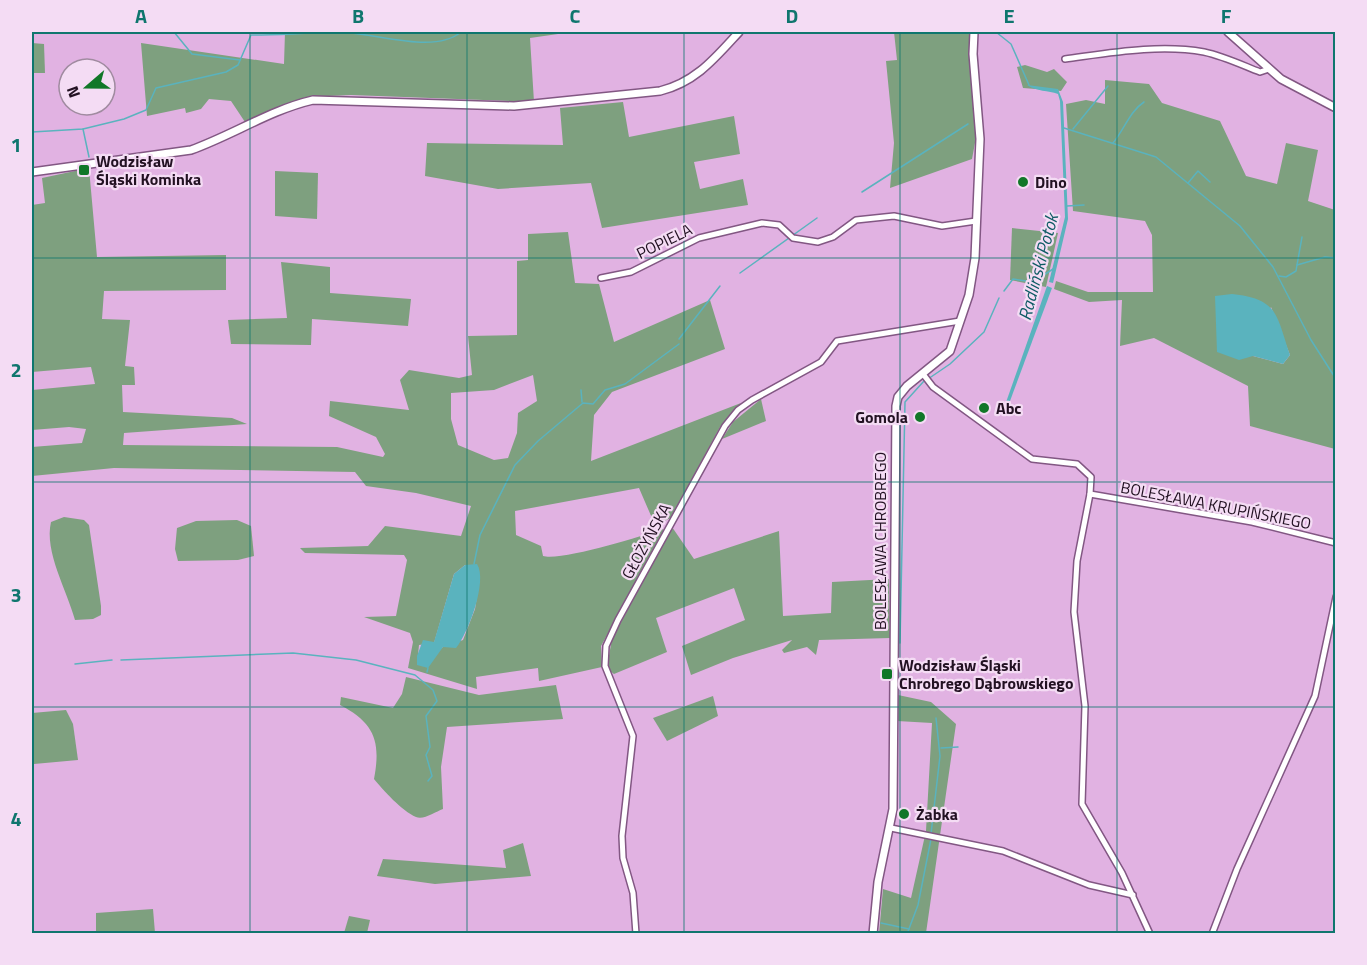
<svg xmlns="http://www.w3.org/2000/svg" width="1367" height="965" font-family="'Titillium Web',sans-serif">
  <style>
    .green { fill: #7ea07f; fill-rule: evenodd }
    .water { fill: #5ab3be }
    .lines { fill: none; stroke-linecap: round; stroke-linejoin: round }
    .stream { stroke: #5ab3be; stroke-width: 1.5 }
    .minor-casing { stroke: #825783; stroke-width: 8 }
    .tertiary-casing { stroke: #825783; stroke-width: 10 }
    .minor { stroke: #fff; stroke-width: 5 }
    .tertiary { stroke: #fff; stroke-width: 7 }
    .grid { fill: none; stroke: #0f766e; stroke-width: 1.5; stroke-opacity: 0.55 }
    .poi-dot { fill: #117728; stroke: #f4dcf4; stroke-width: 2 }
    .labels { text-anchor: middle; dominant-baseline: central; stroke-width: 4.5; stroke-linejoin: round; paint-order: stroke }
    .poi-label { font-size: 16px; font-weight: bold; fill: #212; stroke: #f4dcf4; text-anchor: start }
    .street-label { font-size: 16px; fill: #212; stroke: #f4dcf4 }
    .water-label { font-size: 18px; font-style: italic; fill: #0e5b64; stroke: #f4dcf4 }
    .neatline { fill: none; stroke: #0f766e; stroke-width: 2 }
    .grid-label { font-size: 20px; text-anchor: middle; font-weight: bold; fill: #0f766e }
  </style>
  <rect width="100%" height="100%" fill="#e1b2e2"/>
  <g class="green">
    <path d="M285,32L439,34L443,32H572L530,38L534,102L351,95L306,97L245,122L231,101L209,99L201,109L186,113L185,108L147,116L141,43L284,64Z"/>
    <path d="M894,32H971L977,132L972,159L890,188L894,143L886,61L897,60Z"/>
    <path d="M32,43L44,44L45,73H32Z"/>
    <path d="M1025,65L1047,72L1054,69L1067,82L1061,91L1023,88L1017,67Z"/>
    <path d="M1105,80L1149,84L1162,103L1220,121L1246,176L1277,184L1286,143L1318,150L1308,201L1335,210V449L1250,426L1248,386L1154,338L1120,346L1122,300L1089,302L1054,289L1056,281L1088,292H1153L1152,235L1145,221L1073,211L1066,104L1086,100L1105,104ZM1271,307L1290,355L1283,364L1253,356Z"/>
    <path d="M623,102L629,137L734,116L740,154L694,162L700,189L743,179L748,205L602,228L591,183L498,189L425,176L427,143L563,145L560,108Z"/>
    <path d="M89,168L97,257L226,255V290L104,291L102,319L130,320L125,366L134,367L135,385H122L123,412L232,418L247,424L124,433L123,445L337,447L383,457L385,454L376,437L329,416L330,401L409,410L400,380L409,370L459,378L472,375L468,336L517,335V261L528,260V234L568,232L575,283L599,284L614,342L710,300L725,349L612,392L594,415L591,461L741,403L720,427L671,518L655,525L639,488L515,511L516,535L541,546L543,556C562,561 640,537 661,529L665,530L601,646L602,667L539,681L538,668L476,677L477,689L408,668L413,642L410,633L364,617L396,616L407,560L404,555L305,553L300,548L368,546L385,526L461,536L471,506L416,493L366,486L355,472L114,468L32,476V447L82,443L86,429L69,427L32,430V390L95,384L91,367L32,372V205L45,203L42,178ZM533,375L537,401L518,413L517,433L508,458L494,460L458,445L451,419V393L494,390ZM465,565L479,584L475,609L463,640L443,647L417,665L419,645L434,643L454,574Z"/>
    <path d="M275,171L318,173L317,219L275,216Z"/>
    <path d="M1012,228L1058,233L1046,287L1010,280Z"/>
    <path d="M281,262L330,267V293L411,299L408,326L312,319L311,345L231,344L228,320L287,318Z"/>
    <path d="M761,399L766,421L722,439L733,422Z"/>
    <path d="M64,517L84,520L89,525L101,606V615L93,619L75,620C67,590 44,552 51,522Z"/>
    <path d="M237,520L251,526L254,556L238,560L178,561L175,549L177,528L196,521Z"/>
    <path d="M672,527L694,559L779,531L783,616L831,613L832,582L889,579L890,638L819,640L816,655L807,647L784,653L782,650L792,640L733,658L691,675L682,646L745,620L734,588L656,618L667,652L614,674L610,671L608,661L612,639Z"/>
    <path d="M406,677L479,695L556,685L563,719L447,727L441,767L443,809C435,812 424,820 416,817C402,811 383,790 374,779C381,742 375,723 340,705L341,697L393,708L402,694Z"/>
    <path d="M898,695L931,702L956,724L926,933L879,934L883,889L911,898L926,831L932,723L897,721Z"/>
    <path d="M713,696L718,716L667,741L653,718Z"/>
    <path d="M66,710L73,724L78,760L34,764L32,754V713Z"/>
    <path d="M523,843L531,876L435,884L377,876L383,859L506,868L503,850Z"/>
    <path d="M153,909L155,933H96V913Z"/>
    <path d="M349,916L370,920L367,933H344Z"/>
  </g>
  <g class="water">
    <path d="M1027,85L1058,89L1063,102L1068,219L1053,283L1049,282L1065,217L1060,101L1058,94C1048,90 1037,92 1027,85Z"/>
    <path d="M1047,286L1052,288L1007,409L1004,408Z"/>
    <path d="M1232,294C1279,299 1276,315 1290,355L1283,364L1253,356L1239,360L1217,352L1215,296Z"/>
    <path d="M477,564C488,581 468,634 456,648L443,647L428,668L417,665V656L423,640L434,642L454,574L465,565Z"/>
  </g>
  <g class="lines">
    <g class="stream">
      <path d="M174,32L192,54L240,60"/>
      <path d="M996,32L1011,44L1029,85"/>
      <path d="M1064,128L1156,157L1240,226L1273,267L1311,340L1336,379"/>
      <path d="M83,129L89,157"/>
      <path d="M1073,129L1108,86"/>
      <path d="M32,132L83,129L124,119L146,110L156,88L226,72L238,65L251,35C283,35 316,32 348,33C380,34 435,54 461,32"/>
      <path d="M1113,143C1124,130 1130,111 1144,102"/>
      <path d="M1188,183L1198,171L1210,182"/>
      <path d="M862,192L968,124"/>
      <path d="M1067,206L1084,205"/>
      <path d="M1297,265L1302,237"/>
      <path d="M740,273L817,218"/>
      <path d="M1279,276L1286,277L1296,271L1297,265L1325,257L1336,258"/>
      <path d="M1004,291L1013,279L1033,282L1053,269"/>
      <path d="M679,339L720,286"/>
      <path d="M928,379L950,364L984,332L999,298"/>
      <path d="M581,390L582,402"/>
      <path d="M474,564L480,535L515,465L538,441L583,403L593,404L605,390L625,384L679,344"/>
      <path d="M900,643L905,402L924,381"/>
      <path d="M121,660L293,653L356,660L415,675L433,690L437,701L426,716L430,747L426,755L432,776L428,781"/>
      <path d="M75,664L112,660"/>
      <path d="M427,672L428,668"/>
      <path d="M941,748L958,747"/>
      <path d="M931,834L940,756L936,718"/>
      <path d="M881,923L909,929"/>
      <path d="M907,934L918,905L931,839"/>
    </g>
    <defs>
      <g id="minor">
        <path d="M1065,59C1110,53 1159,44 1204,52C1223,56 1242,65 1260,72L1269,69"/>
        <path d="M601,278L631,272L699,238L762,223L779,225L793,238L818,242L833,237L856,220L894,216L942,226L976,221"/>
        <path d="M923,374L933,387L1032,459L1077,464L1091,477L1090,494L1077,561L1074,612L1085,706L1082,804L1122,873L1150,934"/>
        <path d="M1090,494L1252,522L1336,543"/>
        <path d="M891,828L1003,851L1089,885L1133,895"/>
        <path d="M636,934L633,893L623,858L622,836L633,736L605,666L606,646L618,620L725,426L738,410L752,400L821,362L837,341L960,321"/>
        <path d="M1212,934L1237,869L1315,696L1336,597"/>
      </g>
      <g id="tertiary">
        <path d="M1228,32L1281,79L1336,108"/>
        <path d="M32,172L191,150C233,135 270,110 313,100L514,106L660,91C696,82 715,58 739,32"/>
        <path d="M873,934L878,882L893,809L896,406L898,397L907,386L950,351L969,295L975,258L980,139L973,54L974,32"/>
      </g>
    </defs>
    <use href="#minor" class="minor-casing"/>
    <use href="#tertiary" class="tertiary-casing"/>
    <use href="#minor" class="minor"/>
    <use href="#tertiary" class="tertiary"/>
  </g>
  <path class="grid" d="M250,32V934M467,32V934M684,32V934M900,32V934M1117,32V934M32,258H1336M32,482H1336M32,707H1336"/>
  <g class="poi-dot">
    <rect x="78" y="164" width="12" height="12" rx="3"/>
    <circle cx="1023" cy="182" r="6"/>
    <circle cx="984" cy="408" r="6"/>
    <circle cx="920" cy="417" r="6"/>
    <rect x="881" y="668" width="12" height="12" rx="3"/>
    <circle cx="904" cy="814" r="6"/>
  </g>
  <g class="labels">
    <g class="poi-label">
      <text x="96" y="161">Wodzisław<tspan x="96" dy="18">Śląski Kominka</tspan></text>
      <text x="1035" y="182">Dino</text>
      <text x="996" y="408">Abc</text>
      <text x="908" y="417" text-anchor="end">Gomola</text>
      <text x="899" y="665">Wodzisław Śląski<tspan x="899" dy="18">Chrobrego Dąbrowskiego</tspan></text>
      <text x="916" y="814">Żabka</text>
    </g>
    <g class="street-label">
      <text transform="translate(664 241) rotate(-26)">POPIELA</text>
      <text transform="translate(1216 505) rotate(11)">BOLESŁAWA KRUPIŃSKIEGO</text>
      <text transform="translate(646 541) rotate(-61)">GŁOŻYŃSKA</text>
      <text transform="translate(880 541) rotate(-90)">BOLESŁAWA CHROBREGO</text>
    </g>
    <g class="water-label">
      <text transform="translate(1038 267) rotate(-75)">Radliński Potok</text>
    </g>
  </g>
  <rect width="1367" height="965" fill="none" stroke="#f4dcf4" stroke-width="66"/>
  <g transform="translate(87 87) rotate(250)"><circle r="28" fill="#f4dcf4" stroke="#a08ba0" stroke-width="1.5"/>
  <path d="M0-4.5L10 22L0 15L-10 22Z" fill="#117728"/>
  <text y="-9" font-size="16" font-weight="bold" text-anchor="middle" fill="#221122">N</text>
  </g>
  <rect x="33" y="33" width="1301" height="899" class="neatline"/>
  <g class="grid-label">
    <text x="141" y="23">A</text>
    <text x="358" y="23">B</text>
    <text x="575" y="23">C</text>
    <text x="792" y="23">D</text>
    <text x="1009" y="23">E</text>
    <text x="1226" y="23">F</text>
    <text x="16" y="152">1</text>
    <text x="16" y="377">2</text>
    <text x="16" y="602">3</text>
    <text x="16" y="826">4</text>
  </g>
</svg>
